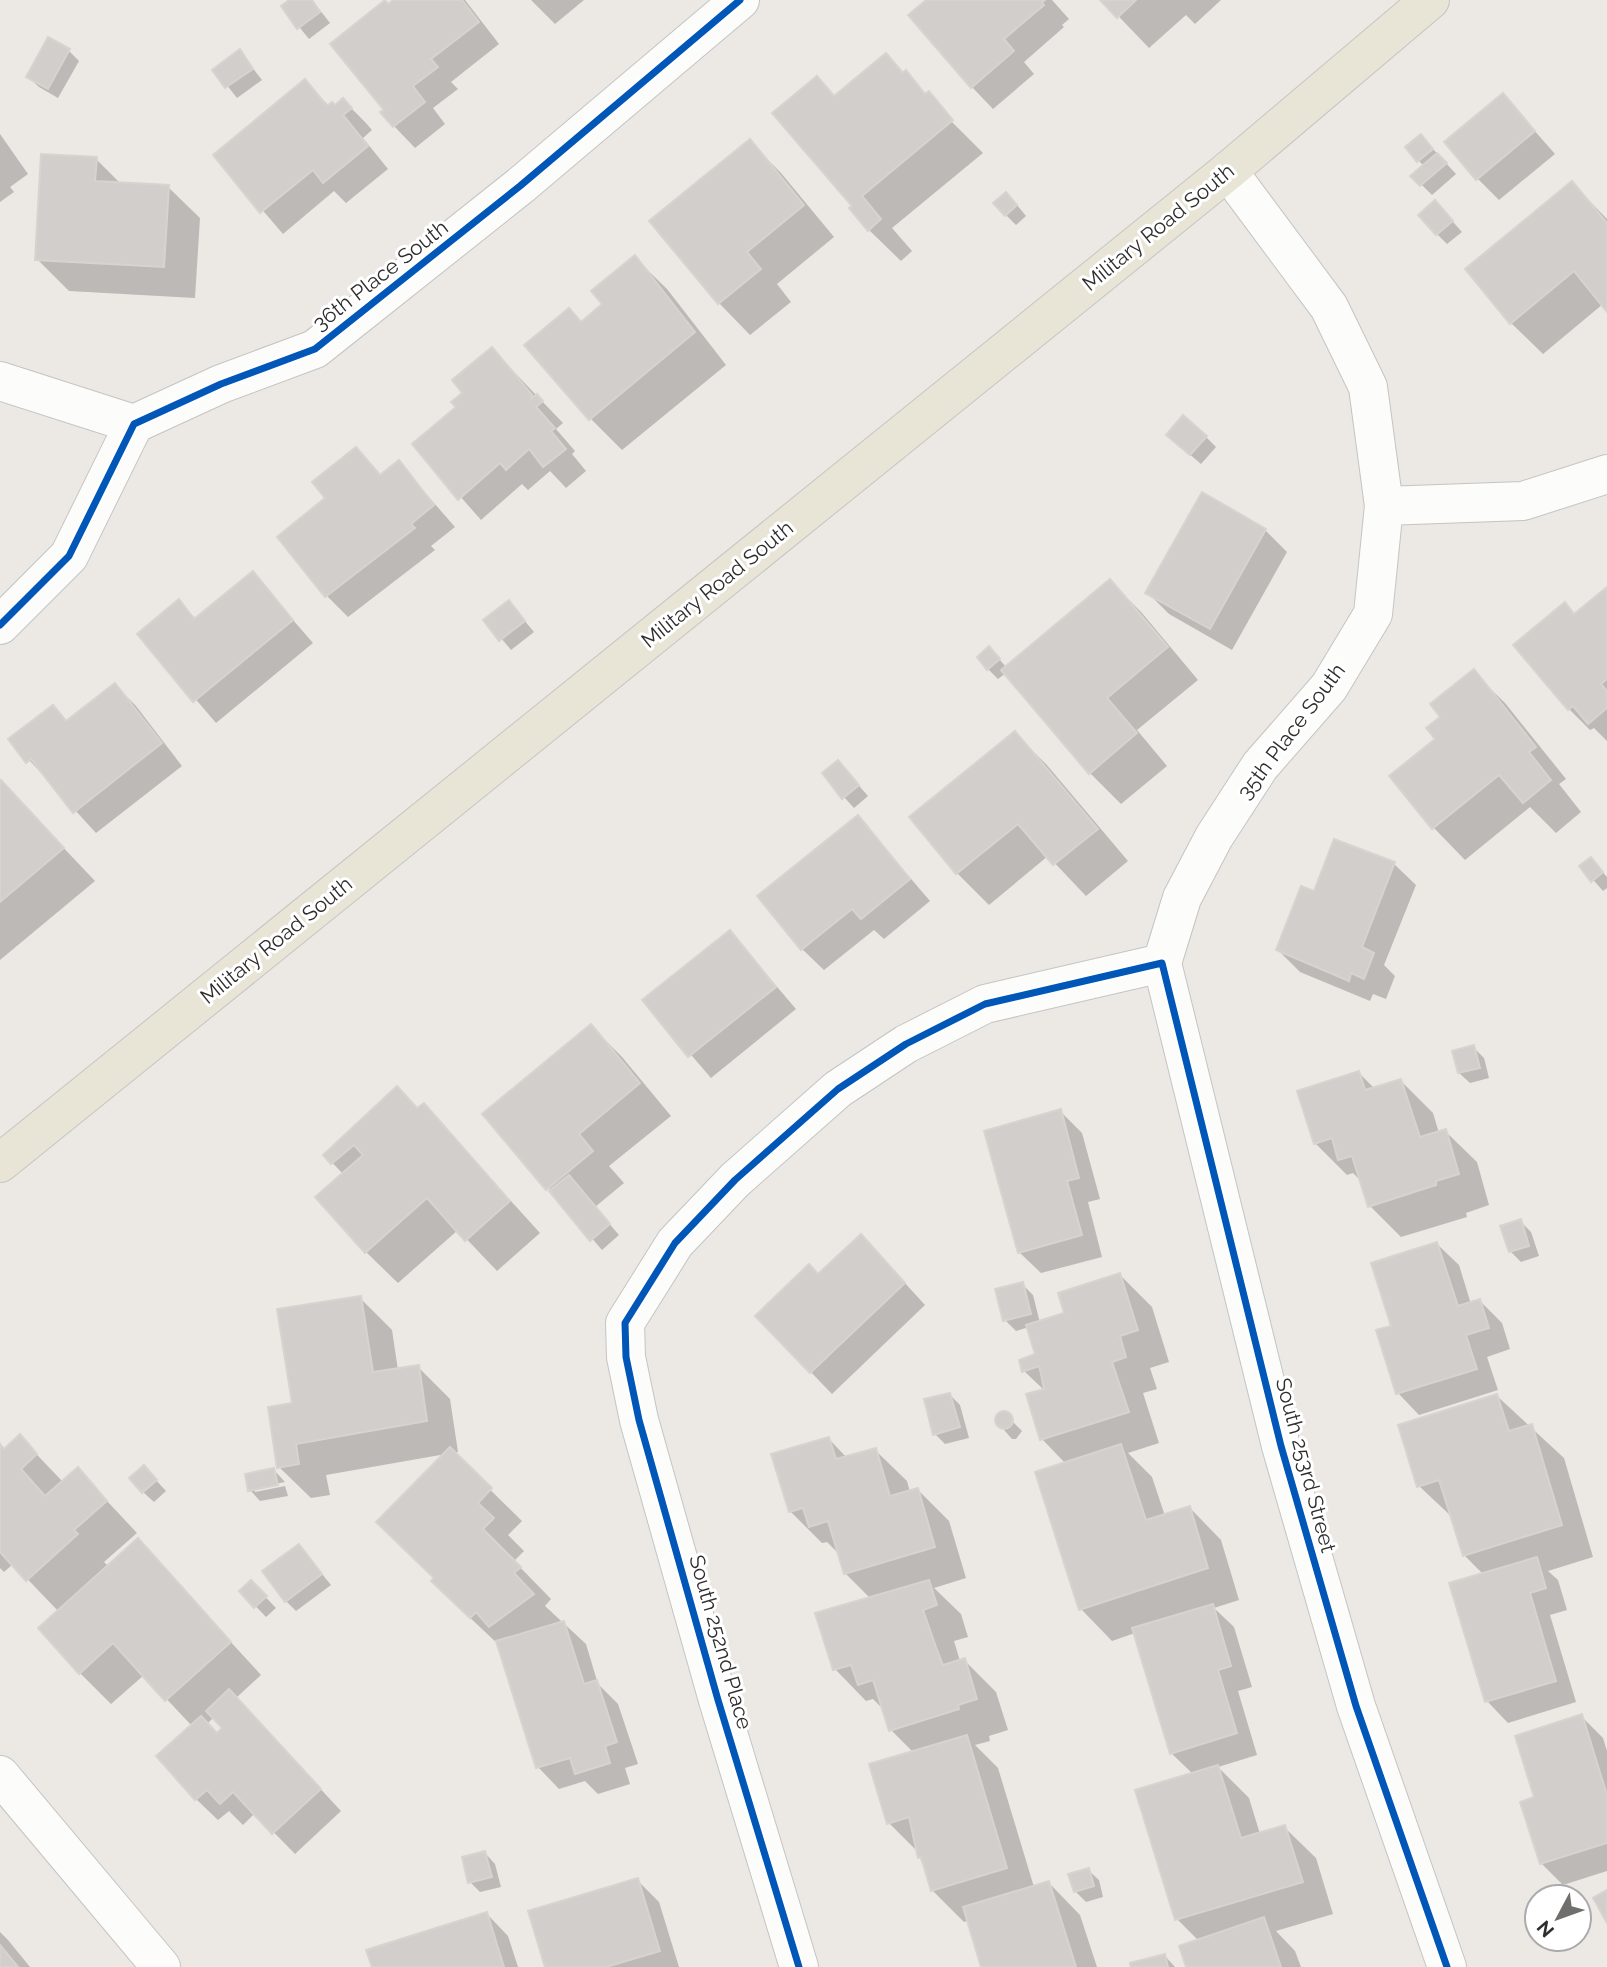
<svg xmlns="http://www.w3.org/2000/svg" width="1607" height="1967" font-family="Raleway,sans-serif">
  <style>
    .shadow { fill: #0003; fill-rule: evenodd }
    .building { fill: #d1cecb; stroke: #d7d4d0; stroke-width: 2 }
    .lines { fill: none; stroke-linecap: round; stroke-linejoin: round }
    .minor-casing { stroke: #c5c4c5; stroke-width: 40 }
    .major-casing { stroke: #c6c5c4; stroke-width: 40 }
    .minor { stroke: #fcfcfb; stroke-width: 38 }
    .major { stroke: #e8e4d6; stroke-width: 38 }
    .cycleway-casing { stroke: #fff; stroke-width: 11 }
    .cycleway { stroke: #0057b8; stroke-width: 7 }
    .labels { text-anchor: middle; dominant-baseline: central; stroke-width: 6; stroke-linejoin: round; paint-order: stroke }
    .street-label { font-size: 21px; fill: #2e2e2e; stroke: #fff }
  </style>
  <rect width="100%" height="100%" fill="#ece8e4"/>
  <g class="shadow">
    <path d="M292,0H312L330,23L309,39L283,7Z"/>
    <path d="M396,0H465L499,44L451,82L458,89L433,108L445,124L415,148L394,126L387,110L388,6Z"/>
    <path d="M531,0H584L555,24Z"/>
    <path d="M928,0H1052L1069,19L1062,25L1064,27L1024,62L1034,74L993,109L972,87Z"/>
    <path d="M1103,0H1221L1195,24L1186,15L1149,48Z"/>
    <path d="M69,51L79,61L58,98L39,87L28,77Z"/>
    <path d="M240,52L262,80L237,98L215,70Z"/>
    <path d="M886,56L983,153L892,228L912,251L901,261L869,230L817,78L836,97Z"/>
    <path d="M305,81L329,106L335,107L343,100L365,122L372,130L363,138L388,169L346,203L334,191L283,234L215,155Z"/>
    <path d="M1503,95L1555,154L1499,200L1478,179Z"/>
    <path d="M0,134L28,174L10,187L14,192L0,202Z"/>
    <path d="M1421,136L1456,174L1432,195L1413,176L1424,166L1419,161Z"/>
    <path d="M749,141L781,173L834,237L777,284L791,302L750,335L719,303Z"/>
    <path d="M96,159L121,184L168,187L200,218L195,298L69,291L37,259Z"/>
    <path d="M1572,183L1607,219V309L1603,304L1543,354L1511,323Z"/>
    <path d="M1017,205L1026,216L1016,225L1006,215Z"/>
    <path d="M1445,213L1462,232L1447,244L1437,234Z"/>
    <path d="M635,258L667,289L726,365L622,450L591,419L582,323L604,304Z"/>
    <path d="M492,349L563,423L556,429L575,451L572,454L586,471L566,488L550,471L528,490L522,484L481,520L414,444L458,407Z"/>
    <path d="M1206,437L1216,447L1201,464L1179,445Z"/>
    <path d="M356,449L382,476L399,463L455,527L431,546L435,550L348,617L326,595Z"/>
    <path d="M1265,530L1287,552L1232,650L1169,614L1147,592Z"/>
    <path d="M252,573L313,643L216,723L140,634L178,601L196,619Z"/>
    <path d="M1110,581L1142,613L1198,680L1137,730L1167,766L1121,804L1090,773L1006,673L998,679L988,669L999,659L1007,668Z"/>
    <path d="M1607,589V741L1594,728L1590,730L1569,709L1575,615Z"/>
    <path d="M509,602L534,632L511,650L486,620Z"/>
    <path d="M1473,672L1505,703L1566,779L1559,784L1581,812L1556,833L1530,807L1465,860L1434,828L1392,776L1437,740L1443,717Z"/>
    <path d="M115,685L136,706L182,766L96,833L10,739L53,707L67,722Z"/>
    <path d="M1014,733L1046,764L1128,861L1086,896L1048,856L989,905L957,873L911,817Z"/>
    <path d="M838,762L868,796L854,808L844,797Z"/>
    <path d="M1,782L95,881L0,960V783Z"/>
    <path d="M858,817L930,901L884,939L874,930L824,970L802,949Z"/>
    <path d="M1591,859L1607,877V888L1603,891L1582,867Z"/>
    <path d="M1394,864L1416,885L1384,965L1395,976L1386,999L1373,994L1370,1001L1300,972L1278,950L1315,893Z"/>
    <path d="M730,932L796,1009L711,1078L644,1000Z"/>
    <path d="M591,1026L622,1057L671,1116L609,1166L624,1183L595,1207L619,1235L602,1250L485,1114Z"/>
    <path d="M1473,1047L1484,1058L1489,1078L1470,1083L1459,1073Z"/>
    <path d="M1359,1073L1375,1089L1401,1081L1433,1113L1439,1133L1445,1131L1477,1162L1489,1205L1466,1213L1467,1217L1401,1237L1370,1206L1362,1182L1353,1173L1347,1175L1315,1143Z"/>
    <path d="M424,1105L540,1233L497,1271L458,1230L398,1283L366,1252L343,1174L325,1155Z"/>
    <path d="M1060,1111L1082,1133L1100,1199L1088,1202L1102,1257L1041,1273L1019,1252Z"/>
    <path d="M1520,1221L1531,1232L1539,1256L1521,1262L1510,1251Z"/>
    <path d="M1437,1244L1459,1265L1471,1304L1480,1301L1502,1323L1510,1349L1487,1357L1498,1390L1419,1415L1398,1393Z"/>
    <path d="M882,1258L925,1305L832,1394L757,1316L818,1276Z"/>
    <path d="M1120,1275L1152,1307L1169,1362L1150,1368L1157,1389L1143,1393L1159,1443L1128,1453L1152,1477L1165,1516L1190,1508L1221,1540L1239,1600L1214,1608L1234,1627L1252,1687L1238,1691L1257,1755L1218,1767L1249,1798L1260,1834L1284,1827L1316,1858L1333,1914L1276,1931L1295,1951L1301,1967H1188L1199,1941L1177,1919L1193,1774L1171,1753L1135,1633L1112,1641L1081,1609L1066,1464L1042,1439L1044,1390L1024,1371L1038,1355L1029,1327L1016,1331L1005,1320L1022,1284L1033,1295L1040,1323L1066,1314Z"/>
    <path d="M360,1298L392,1330L398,1370L418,1367L450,1399L458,1452L453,1453L522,1521L508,1535L524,1551L514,1561L551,1599L545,1606L586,1644L598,1684L618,1704L638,1764L625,1768L630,1784L598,1794L585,1781L559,1789L538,1767L500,1646L465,1613L436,1578L446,1454L326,1475L330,1495L311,1498L279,1467L294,1404Z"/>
    <path d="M949,1394L960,1405L969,1438L945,1444L935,1434Z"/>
    <path d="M1497,1396L1564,1458L1593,1557L1548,1571L1558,1580L1567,1610L1550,1615L1576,1702L1508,1723L1487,1701L1483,1574L1464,1555L1452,1517L1419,1486Z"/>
    <path d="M1004,1413L1022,1431L1016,1439H1012L997,1422V1417Z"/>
    <path d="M20,1437L63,1482L78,1470L137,1533L104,1562L109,1567L138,1541L261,1675L236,1698L341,1811L295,1854L255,1813L243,1825L229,1811L218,1820L196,1799L192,1726L144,1675L111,1704L80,1673L59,1612L13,1564L4,1572L0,1568V1446L5,1450ZM214,1717L224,1728L217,1735L207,1724Z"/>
    <path d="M829,1439L847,1458L875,1450L907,1481L910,1492L918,1490L949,1521L966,1578L934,1588L961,1614L968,1637L954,1641L960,1661L964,1660L996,1692L1008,1730L989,1736L990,1741L975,1745L998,1768L1034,1887L1049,1883L1080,1915L1097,1967H983L969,1920L964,1922L932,1890L918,1852L889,1823L914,1753L891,1730L884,1710L873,1699L866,1701L835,1669L871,1599L845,1573L840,1555L827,1542L822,1543L790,1511Z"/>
    <path d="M274,1470L285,1482L255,1488V1492L285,1486L288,1496L260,1501L250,1490Z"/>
    <path d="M154,1478L166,1491L154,1502L143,1492Z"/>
    <path d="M299,1546L331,1585L296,1611L286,1601Z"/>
    <path d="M251,1582L276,1608L266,1617L241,1591Z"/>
    <path d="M1581,1716L1603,1738L1607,1751V1871L1563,1885L1541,1863L1536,1798Z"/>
    <path d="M485,1853L495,1864L501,1887L480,1892L470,1882Z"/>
    <path d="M1088,1870L1099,1880L1103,1897L1086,1902L1075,1891Z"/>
    <path d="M637,1880L659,1902L679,1967H547Z"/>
    <path d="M487,1914L508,1936L518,1967H374Z"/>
    <path d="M0,1932L8,1940L30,1967H0Z"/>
    <path d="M1165,1956L1175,1967H1132Z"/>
  </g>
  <g class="building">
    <path d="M289,0H312L320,12L297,29L281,6Z"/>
    <path d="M385,0L388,4L393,0H462L479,22L431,59L438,67L413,86L425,102L393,127L380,112L384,110L330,44Z"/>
    <path d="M926,0H1045L1042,2L1044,5L1004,39L1014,51L971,88L908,15Z"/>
    <path d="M1100,0H1136L1117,18Z"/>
    <path d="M48,37L70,49L48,89L26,77Z"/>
    <path d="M240,49L253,69L225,88L212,70Z"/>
    <path d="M886,53L903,73L906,70L925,94L929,91L953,120L862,196L881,219L868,231L849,208L852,206L772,113L817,76L834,96Z"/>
    <path d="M305,79L327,106L332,102L335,105L343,98L352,108L343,115L368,146L323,183L313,170L260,213L213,155Z"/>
    <path d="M1503,93L1535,131L1476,180L1444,142Z"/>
    <path d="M1421,134L1433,149L1417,162L1405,147Z"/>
    <path d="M750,139L804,205L747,252L761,269L718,304L649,221Z"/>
    <path d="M1437,153L1447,163L1420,186L1410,176Z"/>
    <path d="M41,154L97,157L95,181L169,185L164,267L35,260Z"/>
    <path d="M1572,181L1607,223V312L1574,271L1510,324L1465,269Z"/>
    <path d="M1006,192L1017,205L1005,216L993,203Z"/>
    <path d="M1435,200L1453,221L1436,235L1418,215Z"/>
    <path d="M635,255L695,332L589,420L524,345L569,308L581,322L602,304L591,291Z"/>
    <path d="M492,347L533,396L530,400L537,394L543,401L536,407L555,428L551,431L566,449L543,467L529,449L506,470L500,463L458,500L412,444L456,407L451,402L462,393L452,380Z"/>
    <path d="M1183,415L1207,436L1190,455L1166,435Z"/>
    <path d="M356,447L380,475L399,460L434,505L411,524L415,528L325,597L277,537L325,498L312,482Z"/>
    <path d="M1202,492L1266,529L1210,629L1145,593Z"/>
    <path d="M253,571L293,620L193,702L137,634L179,599L194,619Z"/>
    <path d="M1110,579L1168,647L1107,698L1137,733L1089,774L1001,670Z"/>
    <path d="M1607,587V679L1601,684L1607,691V708L1588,724L1573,706L1568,710L1513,645L1565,602L1574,614Z"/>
    <path d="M509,600L525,621L499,641L483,620Z"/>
    <path d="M989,646L1000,659L987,670L977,657Z"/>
    <path d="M1474,669L1536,747L1529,752L1551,780L1523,803L1499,775L1432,829L1389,776L1435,739L1426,728L1440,717L1430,704Z"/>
    <path d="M115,683L162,743L73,813L31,759L26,763L8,739L53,705L66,721Z"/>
    <path d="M1015,731L1098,829L1053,865L1018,824L956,874L909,817Z"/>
    <path d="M838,760L859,785L842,799L822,773Z"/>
    <path d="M1,780L64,848L0,902V781Z"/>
    <path d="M858,815L910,879L861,919L852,909L801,950L757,896Z"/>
    <path d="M1334,839L1395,862L1362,947L1374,953L1364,979L1351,973L1349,981L1276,950L1301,886L1314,891Z"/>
    <path d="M1591,857L1603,872L1591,882L1579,866Z"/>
    <path d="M730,930L776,987L688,1057L642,1000Z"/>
    <path d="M591,1024L640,1083L579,1134L593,1151L546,1190L482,1114Z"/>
    <path d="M1474,1045L1480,1068L1458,1073L1452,1051Z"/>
    <path d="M1359,1071L1365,1090L1401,1079L1420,1137L1446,1129L1459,1174L1436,1181V1185L1368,1207L1352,1156L1338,1160L1332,1138L1314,1144L1297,1091Z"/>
    <path d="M397,1086L417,1108L424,1103L510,1201L465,1241L427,1198L365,1253L315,1197L363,1155L354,1145L331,1164L323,1155Z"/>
    <path d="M1061,1109L1079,1178L1067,1181L1082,1235L1018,1253L984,1131Z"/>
    <path d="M569,1175L610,1224L590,1241L549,1191Z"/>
    <path d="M1521,1219L1529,1246L1509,1252L1500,1226Z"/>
    <path d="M861,1234L905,1283L810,1373L755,1316L809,1264L818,1274Z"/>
    <path d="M1437,1242L1458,1306L1480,1299L1489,1328L1466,1335L1477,1369L1396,1394L1376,1330L1391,1326L1371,1263Z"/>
    <path d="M1120,1273L1138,1330L1120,1336L1126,1357L1112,1362L1129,1412L1040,1440L1026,1394L1044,1389L1041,1374L1039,1366L1022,1372L1019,1360L1035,1354L1026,1325L1064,1313L1058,1293Z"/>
    <path d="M1023,1282L1031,1314L1003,1321L995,1289Z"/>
    <path d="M361,1296L373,1372L419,1365L427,1421L296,1444L299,1464L277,1468L268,1407L292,1403L277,1309Z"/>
    <path d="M950,1393L960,1427L933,1435L924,1399Z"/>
    <path d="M1497,1394L1509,1431L1532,1424L1562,1525L1463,1556L1439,1480L1417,1487L1398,1425Z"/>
    <circle cx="1004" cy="1420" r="9"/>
    <path d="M20,1434L37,1454L21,1469L45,1496L78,1467L107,1501L74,1530L78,1534L26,1581L0,1552V1444L4,1449Z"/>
    <path d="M829,1437L836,1459L876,1448L890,1496L918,1488L935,1547L844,1574L828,1521L809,1527L803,1508L789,1512L771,1454Z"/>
    <path d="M1121,1444L1146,1520L1190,1506L1208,1568L1079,1610L1035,1472Z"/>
    <path d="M450,1447L492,1488L478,1503L494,1518L483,1529L521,1567L514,1573L534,1594L489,1627L476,1612L470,1618L431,1581L434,1578L376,1522Z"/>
    <path d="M144,1465L157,1480L142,1493L129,1478Z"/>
    <path d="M274,1468L278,1485L248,1491L245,1474Z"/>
    <path d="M138,1538L231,1642L165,1701L113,1643L79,1674L38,1628Z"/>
    <path d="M299,1544L322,1574L285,1602L262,1571Z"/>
    <path d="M1537,1557L1546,1588L1530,1593L1556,1681L1485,1702L1449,1583Z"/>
    <path d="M251,1580L267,1596L254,1608L239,1591Z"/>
    <path d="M929,1580L937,1605L923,1610L936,1647L943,1665L965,1658L977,1699L958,1705L959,1709L889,1731L873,1680L858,1685L851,1665L833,1670L815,1613Z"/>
    <path d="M1213,1604L1231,1666L1218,1670L1237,1733L1170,1754L1132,1628Z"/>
    <path d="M564,1621L584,1684L597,1680L617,1742L605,1746L610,1763L575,1774L570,1758L536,1768L496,1641Z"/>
    <path d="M229,1689L321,1789L272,1834L233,1792L220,1804L207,1790L195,1800L156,1756L201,1716L217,1733L222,1728L206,1711Z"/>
    <path d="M1582,1714L1607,1795V1843L1540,1864L1520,1802L1534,1797L1515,1736Z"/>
    <path d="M967,1735L1007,1868L931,1891L921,1857L918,1858L909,1817L887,1824L869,1764Z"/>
    <path d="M1218,1765L1241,1838L1285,1825L1303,1882L1175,1920L1135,1790Z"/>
    <path d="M485,1851L492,1877L468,1883L462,1857Z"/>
    <path d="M1089,1868L1094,1886L1074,1892L1068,1874Z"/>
    <path d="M638,1878L660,1951L606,1967H545L528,1911Z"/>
    <path d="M1049,1881L1076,1967H981L963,1907Z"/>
    <path d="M1607,1890V1923L1593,1898Z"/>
    <path d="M487,1912L504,1967H372L366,1950Z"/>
    <path d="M1264,1917L1281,1967H1186L1179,1946Z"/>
    <path d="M0,1945L18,1967H0Z"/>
    <path d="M1165,1954L1168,1967H1131L1130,1963Z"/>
  </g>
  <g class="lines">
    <defs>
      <g id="minor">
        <path d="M1228,171L1329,307L1368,387L1384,506"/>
        <path d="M0,381L134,424"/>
        <path d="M0,625L69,556L134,424L221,384L315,349L520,186L740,0"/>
        <path d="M1162,963L1281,1446L1356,1706L1447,1967"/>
        <path d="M1162,963L1182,898L1214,837L1260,766L1329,687L1373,614L1384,506L1523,501L1607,474"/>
        <path d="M0,1775L161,1967"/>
        <path d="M799,1967L718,1700L639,1420L626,1357L625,1323L675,1243L735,1180L838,1089L906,1044L985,1004L1162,963"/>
      </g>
      <path id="major" d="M0,1163L1228,171L1430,0"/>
    </defs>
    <use href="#minor" class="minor-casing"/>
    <use href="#major" class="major-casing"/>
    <use href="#minor" class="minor"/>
    <use href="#major" class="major"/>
    <defs>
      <g id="cycleway">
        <path d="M0,625L69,556L134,424L221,384L315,349L520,186L740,0"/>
        <path d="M799,1967L718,1700L639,1420L626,1357L625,1323L675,1243L735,1180L838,1089L906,1044L985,1004L1162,963L1281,1446L1356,1706L1447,1967"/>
      </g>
    </defs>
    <use href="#cycleway" class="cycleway-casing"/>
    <use href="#cycleway" class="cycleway"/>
  </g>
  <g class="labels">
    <g class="street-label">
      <text transform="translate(1158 227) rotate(-39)">Military Road South</text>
      <text transform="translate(380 275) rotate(-38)">36th Place South</text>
      <text transform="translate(717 584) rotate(-39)">Military Road South</text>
      <text transform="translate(1291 731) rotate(-53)">35th Place South</text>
      <text transform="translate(276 940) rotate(-39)">Military Road South</text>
      <text transform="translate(1306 1465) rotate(75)">South 253rd Street</text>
      <text transform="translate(721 1642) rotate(74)">South 252nd Place</text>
    </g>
  </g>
  <g transform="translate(1558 1918) rotate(229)"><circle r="33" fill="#ffffff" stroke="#ababab" stroke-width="2"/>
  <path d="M0-5L12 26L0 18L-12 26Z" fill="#706f6e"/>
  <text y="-10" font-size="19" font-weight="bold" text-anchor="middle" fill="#2e2e2e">N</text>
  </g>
</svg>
